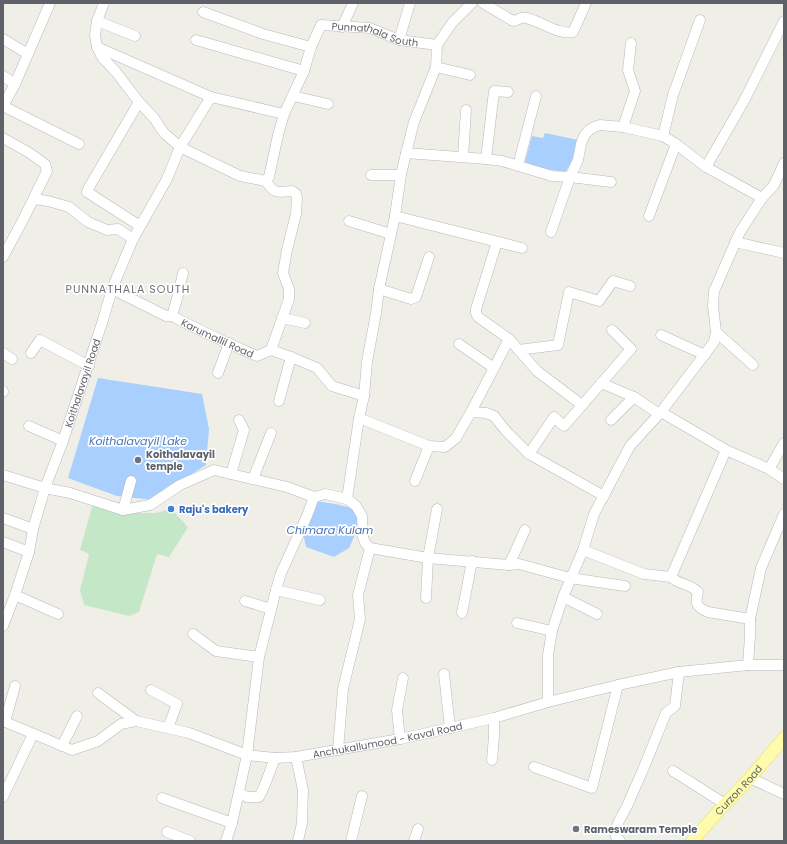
<svg xmlns="http://www.w3.org/2000/svg" width="787" height="844" font-family="Poppins,sans-serif">
  <style>
    .green { fill: #c4e7c8 }
    .water { fill: #a8cffe }
    .lines { fill: none; stroke-linecap: round; stroke-linejoin: round }
    .minor-casing { stroke: #b7b8bd; stroke-width: 11 }
    .major-casing { stroke: #f1d95f; stroke-width: 13 }
    .minor { stroke: #fff; stroke-width: 10 }
    .major { stroke: #fefbad; stroke-width: 12 }
    .worship-dot { fill: #6b7280; stroke: #fff; stroke-width: 1.5 }
    .shop-dot { fill: #3f7fe0; stroke: #fff; stroke-width: 1.5 }
    .labels { text-anchor: middle; dominant-baseline: central; stroke-width: 3.5; stroke-linejoin: round; paint-order: stroke }
    .street-label { font-size: 10px; fill: #5e6167; stroke: #fff }
    .worship-label { font-size: 10px; font-weight: bold; fill: #5b616d; stroke: #fff; text-anchor: start }
    .shop-label { font-size: 10px; font-weight: bold; fill: #366cbe; stroke: #fff; text-anchor: start }
    .neighbourhood-label { font-size: 11px; letter-spacing: 1px; fill: #6f7379; stroke: #fff }
    .water-label { font-size: 11px; font-style: italic; fill: #4672bb; stroke: #fff }
  </style>
  <rect width="100%" height="100%" fill="#f0efe7"/>
  <path class="green" d="M93,503L125,513H156L171,509L188,527L169,557L157,554L139,612L129,616L84,605L80,590L89,554L80,550Z"/>
  <g class="water">
    <path d="M545,133L578,140L571,164L565,172L524,165L532,136L543,138Z"/>
    <path d="M98,378L202,394L209,429L206,465L170,487L154,500L117,496L68,478Z"/>
    <path d="M315,501L335,504L356,509L359,518L357,530L349,548L334,557L306,547L303,533Z"/>
  </g>
  <g class="lines">
    <defs>
      <g id="minor">
        <path d="M104,3L97,21L95,35L97,47L102,57L116,72L139,102L154,118L164,133L180,147L240,176L266,181L269,177L278,135L284,114"/>
        <path d="M483,3L513,21C517,21 519,18 522,18C523,17 528,18 529,19C543,22 558,35 573,32L586,3"/>
        <path d="M203,12L263,34L311,47"/>
        <path d="M97,21L135,36"/>
        <path d="M342,27L353,3"/>
        <path d="M3,39L28,54"/>
        <path d="M196,40L304,71"/>
        <path d="M399,40L410,3"/>
        <path d="M97,47L211,97"/>
        <path d="M436,67L470,75"/>
        <path d="M3,76L15,84"/>
        <path d="M293,96L328,104"/>
        <path d="M139,102L88,189L87,192L140,226"/>
        <path d="M3,106L15,84L50,3"/>
        <path d="M3,106L79,144"/>
        <path d="M623,127L635,91L628,70L631,43"/>
        <path d="M663,136L673,95L700,20"/>
        <path d="M3,138L28,152L45,164L47,171L24,218L3,257"/>
        <path d="M406,153L486,159L502,161L552,176L570,177L578,160L581,144L584,136L589,130L594,127L600,125L623,127L663,136L676,144L706,167L762,198"/>
        <path d="M463,157L466,110"/>
        <path d="M486,159L494,91L508,92"/>
        <path d="M518,166L536,96"/>
        <path d="M706,167L745,99L784,21"/>
        <path d="M371,175H401"/>
        <path d="M266,181C275,195 277,192 292,191L296,194L297,198L296,214L287,250L283,273L289,289V299L271,350"/>
        <path d="M34,199L48,201L69,207L88,222L107,230L118,229L133,239"/>
        <path d="M395,216L522,248"/>
        <path d="M649,216L676,144"/>
        <path d="M349,221L391,234"/>
        <path d="M551,232L570,177L611,182"/>
        <path d="M497,242L476,309V313L478,317L509,339L537,371L582,405"/>
        <path d="M735,242L784,253"/>
        <path id="s1" d="M112,289L166,316H172L176,318C202,332 230,344 257,356L271,350L291,357L317,368L332,386L364,396"/>
        <path d="M379,289L411,299L416,297L429,257"/>
        <path d="M172,316L178,295L183,273"/>
        <path d="M282,318L305,323"/>
        <path d="M716,332L753,365"/>
        <path d="M661,335L705,355"/>
        <path d="M459,344L494,368"/>
        <path d="M518,350L558,345L569,292L599,301L613,281L630,286"/>
        <path d="M3,353L12,359"/>
        <path d="M31,353L40,340L89,366"/>
        <path d="M218,373L229,343"/>
        <path d="M601,383L634,397L659,414"/>
        <path d="M3,391V392"/>
        <path d="M279,401L291,357"/>
        <path d="M471,412L509,339"/>
        <path d="M661,412L726,450L769,469L784,479"/>
        <path d="M359,418L429,446L445,447L456,438L471,412L486,413L494,416L506,431L529,454L604,496"/>
        <path d="M611,420L634,397"/>
        <path d="M29,426L63,441"/>
        <path d="M726,450L671,577C679,585 691,584 698,592C695,603 696,607 708,612L750,619"/>
        <path d="M529,454L554,417L564,426L631,349L612,330"/>
        <path d="M769,469L784,443"/>
        <path d="M231,474L244,430L239,420"/>
        <path d="M3,475L45,488L70,493L123,510L131,481"/>
        <path d="M253,479L271,433"/>
        <path d="M415,481L429,446"/>
        <path d="M347,499L359,418L364,396L367,362L376,313L379,289L395,216L401,175L406,153L414,122L436,67L437,45"/>
        <path d="M123,510L150,505L180,485L214,470L287,487L314,497"/>
        <path d="M3,518L33,529"/>
        <path d="M3,542L29,552"/>
        <path d="M370,548L428,558L509,565L519,564L570,578L625,586"/>
        <path d="M583,550L644,574L671,577"/>
        <path d="M509,565L525,530"/>
        <path d="M276,590L320,600"/>
        <path d="M15,595L58,614"/>
        <path d="M563,597L597,614"/>
        <path d="M426,598L428,558L437,509"/>
        <path d="M245,601L271,609"/>
        <path d="M462,613L472,561"/>
        <path d="M517,623L552,631"/>
        <path id="s2" d="M3,626L15,595L29,552L33,529L45,488L63,441L103,320L112,289L133,239L167,179L180,147L211,97L284,114L304,71L311,47L321,25L370,28L399,40L437,45L452,23L472,3"/>
        <path d="M193,634L216,651L259,657"/>
        <path d="M748,665L750,636V619L761,568L784,514"/>
        <path d="M444,674L450,728"/>
        <path d="M151,690L177,704L168,728"/>
        <path d="M98,693L136,721"/>
        <path d="M548,702V655L552,631L563,597L583,550L594,514L630,446L661,412L714,342L716,332L713,306L714,291L740,232L762,198L774,185L784,163"/>
        <path id="s3" d="M3,721L72,750L98,741L121,724L136,721L189,733L247,755L275,758L296,757L400,739L450,728L494,718L548,702L618,685L679,672L748,665H784"/>
        <path d="M5,722L15,686"/>
        <path d="M400,739L397,710L403,678"/>
        <path d="M62,746L77,716"/>
        <path d="M296,757L303,790L302,823L298,841"/>
        <path d="M492,760L494,736V718"/>
        <path d="M534,767L592,788L618,685"/>
        <path d="M673,771L725,804"/>
        <path d="M750,778L784,794"/>
        <path d="M239,793L247,797H259L264,787L275,758"/>
        <path d="M3,797L33,734"/>
        <path d="M162,798L232,823"/>
        <path d="M167,832L190,841"/>
        <path d="M226,841L232,823L247,755L259,657L276,590L281,573L307,516L314,497L325,494L347,499L356,506L362,516L363,537L365,543L370,548L358,595L360,619L343,689L338,750"/>
        <path d="M351,841L362,796"/>
        <path d="M414,841L418,829"/>
        <path d="M620,841L616,837L615,831L619,821L627,806L642,772L666,713L675,706L679,672"/>
      </g>
      <g id="major">
        <path id="s4" d="M692,841L725,804L750,778L784,738"/>
      </g>
    </defs>
    <use href="#minor" class="minor-casing"/>
    <use href="#major" class="major-casing"/>
    <use href="#minor" class="minor"/>
    <use href="#major" class="major"/>
  </g>
  <g class="worship-dot">
    <circle cx="138" cy="460" r="4"/>
    <circle cx="576" cy="829" r="4"/>
  </g>
  <circle class="shop-dot" cx="171" cy="509" r="4"/>
  <g class="labels">
    <g class="street-label">
      <text stroke="none"><textPath href="#s2" startOffset="798">Punnathala South</textPath></text>
      <text stroke="none"><textPath href="#s1" startOffset="117">Karumallil Road</textPath></text>
      <text stroke="none"><textPath href="#s2" startOffset="256">Koithalavayil Road</textPath></text>
      <text stroke="none"><textPath href="#s3" startOffset="405">Anchukallumood - Kaval Road</textPath></text>
      <text stroke="none"><textPath href="#s4" startOffset="69">Curzon Road</textPath></text>
    </g>
    <g class="worship-label">
      <text x="146" y="454">Koithalavayil<tspan x="146" dy="12">temple</tspan></text>
      <text x="584" y="829">Rameswaram Temple</text>
    </g>
    <g class="shop-label">
      <text x="179" y="509">Raju's bakery</text>
    </g>
    <g class="neighbourhood-label">
      <text x="128" y="289">PUNNATHALA SOUTH</text>
    </g>
    <g class="water-label">
      <text x="138" y="441">Koithalavayil Lake</text>
      <text x="330" y="530">Chimara Kulam</text>
    </g>
  </g>
  <rect width="787" height="844" fill="none" stroke="#5e6167" stroke-width="8"/>
</svg>
